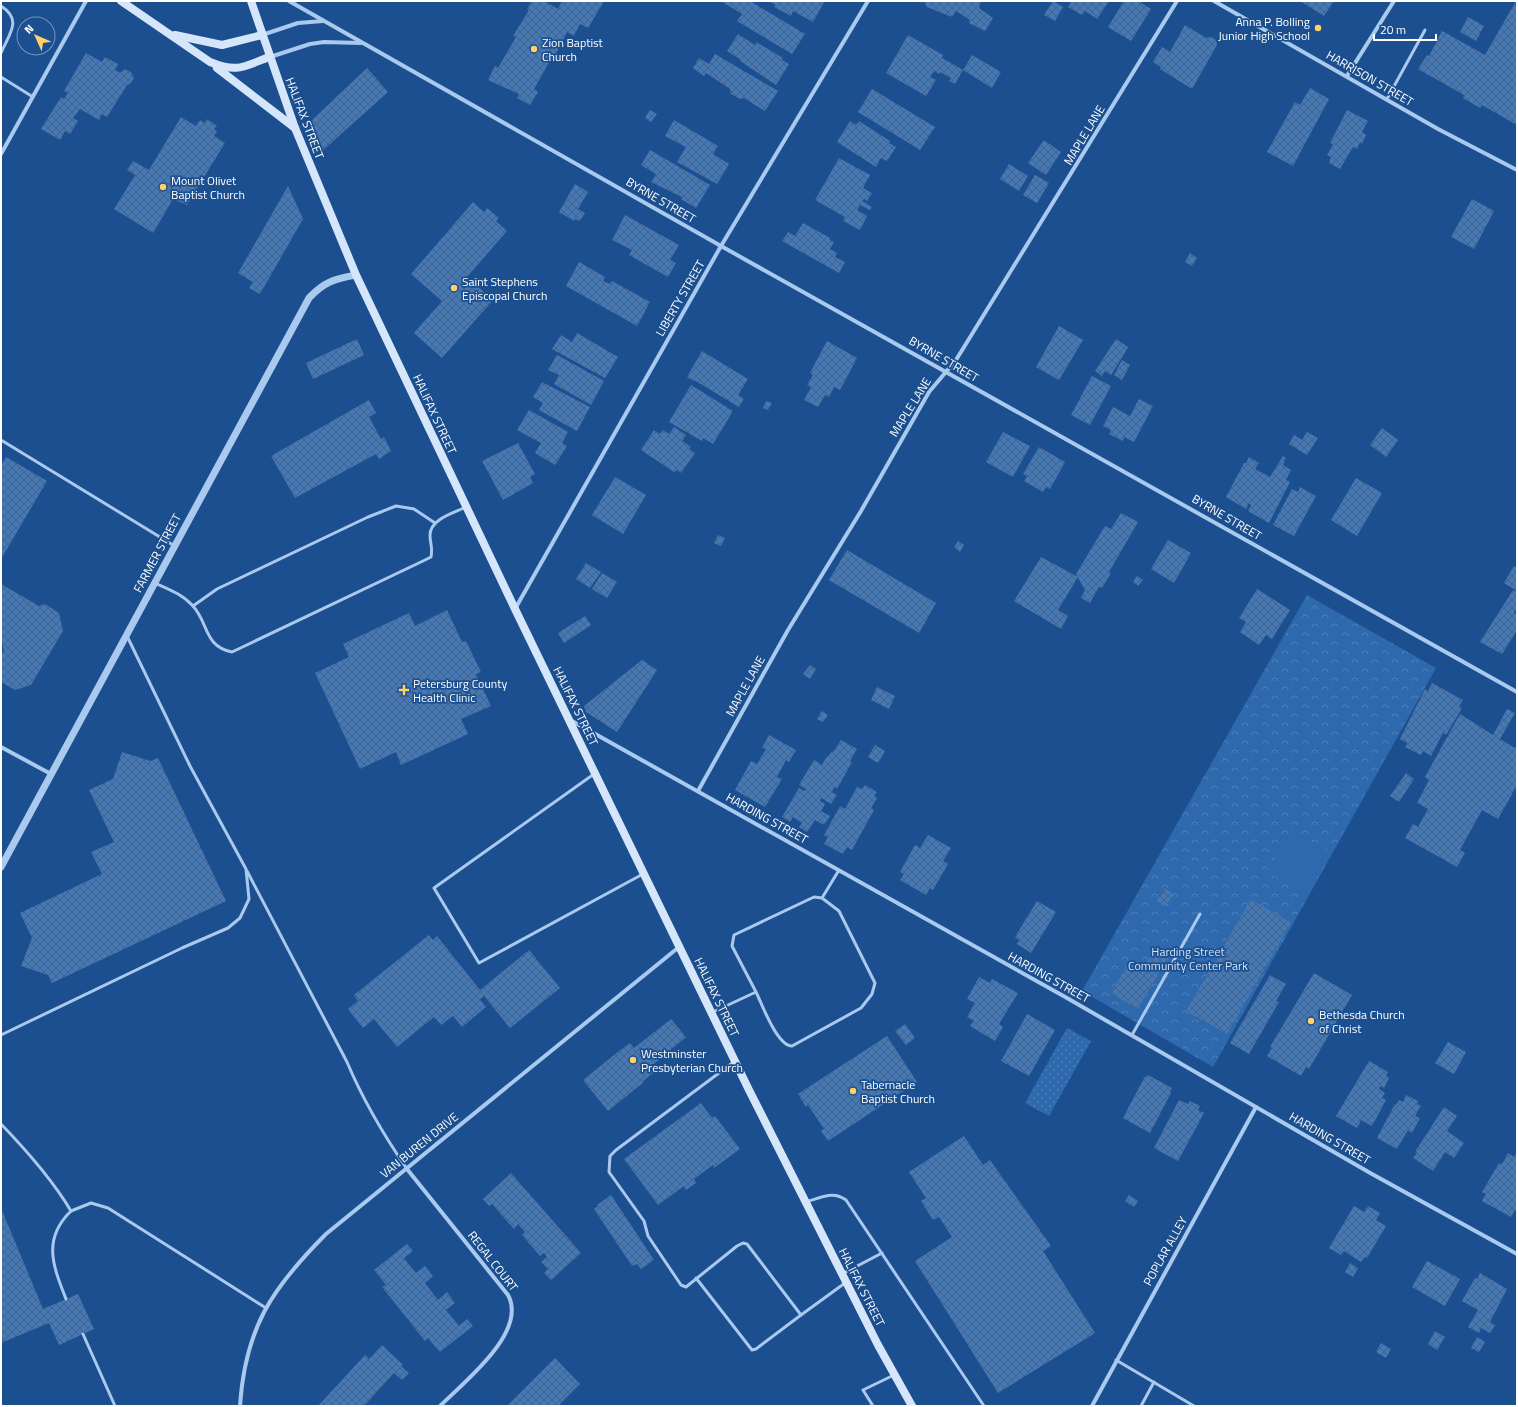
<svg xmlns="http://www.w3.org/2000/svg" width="1518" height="1407" font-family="'Titillium Web',sans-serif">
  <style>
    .park { fill: url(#park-crowns) }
    .garden { fill: url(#garden-dots) }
    .pitch { fill: #2e69ad }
    .building { fill: url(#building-cross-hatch) }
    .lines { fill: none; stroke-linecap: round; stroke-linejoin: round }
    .service { stroke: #a9c9ee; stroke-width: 3 }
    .minor { stroke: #a9c9ee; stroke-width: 4 }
    .tertiary { stroke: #a9c9ee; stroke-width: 7 }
    .secondary { stroke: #d6e6fa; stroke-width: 8 }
    .poi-dot { fill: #ffd166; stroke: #1b4f8f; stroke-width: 1.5 }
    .labels { text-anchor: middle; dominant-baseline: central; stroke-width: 3.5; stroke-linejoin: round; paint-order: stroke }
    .poi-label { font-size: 12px; fill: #fff; stroke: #1b4f8f; text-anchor: start }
    .street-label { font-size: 12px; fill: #fff; stroke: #1b4f8f }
    .park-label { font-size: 12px; fill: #cfe3fa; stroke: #1b4f8f }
  </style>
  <defs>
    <pattern id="park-crowns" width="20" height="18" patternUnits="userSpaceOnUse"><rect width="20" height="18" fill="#2e69ad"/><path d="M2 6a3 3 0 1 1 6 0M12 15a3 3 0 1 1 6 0" fill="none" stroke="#4d80b9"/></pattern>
    <pattern id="garden-dots" width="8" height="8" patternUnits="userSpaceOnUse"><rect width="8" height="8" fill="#2e69ad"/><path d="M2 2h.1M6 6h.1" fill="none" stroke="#4d80b9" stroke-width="1.8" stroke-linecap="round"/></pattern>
    <pattern id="building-cross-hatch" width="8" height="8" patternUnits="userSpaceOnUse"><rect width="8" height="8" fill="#4478b7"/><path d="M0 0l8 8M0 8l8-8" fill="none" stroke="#486282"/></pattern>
  </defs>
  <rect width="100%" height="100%" fill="#1b4f8f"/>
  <path class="park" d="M1307,595L1436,668L1213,1067L1082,991Z"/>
  <path class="garden" d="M1067,1028L1091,1041L1049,1116L1025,1103Z"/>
  <path class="pitch" d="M1292,830L1331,853L1306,895L1267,871Z"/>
  <g class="building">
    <path d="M532,1H544L558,9L562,1H604L588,28L580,24L574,36L567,32L554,58L552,57L534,89L538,92L530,105L517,98L519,94L488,80L495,66L498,68L516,37L513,36L529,10L527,9Z"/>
    <path d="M721,1H750L805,34L792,54L737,21L742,14Z"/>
    <path d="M768,1H821L824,2L813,22L793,11L791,16L774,7L776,5Z"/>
    <path d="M924,1H981L979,8L993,18L985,31L969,23L970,20L956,11L952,17L927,7Z"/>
    <path d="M1053,1L1063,7L1055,21L1044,15Z"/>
    <path d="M1072,1H1109L1097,19L1085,11L1082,15L1068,7Z"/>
    <path d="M1124,1H1142L1141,3L1151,9L1131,41L1108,27Z"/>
    <path d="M1300,1H1334L1324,16Z"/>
    <path d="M1516,1L1517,122L1515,124L1482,105L1480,108L1463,98L1464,95L1418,69L1427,55L1429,56L1442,31L1485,55Z"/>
    <path d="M1468,17L1484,26L1476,41L1460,32Z"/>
    <path d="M1185,25L1206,38L1211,37L1216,40L1217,45L1192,89L1160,69L1161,67L1153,62L1162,47L1170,52Z"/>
    <path d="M738,34L755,45L756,42L783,58L782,60L789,64L776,85L740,61L741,60L727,51Z"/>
    <path d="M908,35L943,55L942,58L963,70L955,84L949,81L951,78L940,72L939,74L934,71L930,77L936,80L926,96L886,73Z"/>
    <path d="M86,53L102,62L105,57L118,64L115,70L120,73L125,69L131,72L134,78L130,84L127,85L107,117L102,114L99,120L80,109L73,118L78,121L70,134L65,131L60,140L41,129L61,97L64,99L68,93L64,91Z"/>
    <path d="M715,54L778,91L765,111L744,98L740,99L731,94L730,89L706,73L704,76L693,68L699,58L709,64Z"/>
    <path d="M972,55L1001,72L992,88L963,70Z"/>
    <path d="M367,68L388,92L321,152L310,122Z"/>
    <path d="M1310,88L1329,99L1293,166L1267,152L1295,102L1300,105Z"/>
    <path d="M872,89L935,127L920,150L858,112Z"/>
    <path d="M650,110L657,114L651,122L645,118Z"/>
    <path d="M1347,110L1368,121L1362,132L1366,135L1362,144L1360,142L1357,149L1353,147L1340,169L1329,163L1331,157L1327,155L1333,144L1330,143Z"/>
    <path d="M181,117L196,126L200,120L205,123L207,119L217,126L214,129L217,131L214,136L225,143L187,205L173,199L153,233L114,209L135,175L127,170L133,161L149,170Z"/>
    <path d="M674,120L718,146L713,154L729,164L717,184L677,162L686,147L665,136Z"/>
    <path d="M850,121L856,125L859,121L890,141L889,143L896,147L887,161L881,158L876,167L837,142Z"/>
    <path d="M1044,140L1061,152L1046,175L1028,163Z"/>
    <path d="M650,150L710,185L696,208L681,199L682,197L651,182L656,174L641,165Z"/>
    <path d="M839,158L870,175L863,188L872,193L867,201L864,199L862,201L872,207L870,210L860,205L857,210L867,216L860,230L843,221L845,217L815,200Z"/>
    <path d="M1009,164L1028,176L1019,191L1000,179Z"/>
    <path d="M1035,175L1049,183L1037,203L1023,195Z"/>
    <path d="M575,184L588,192L578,209L585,213L580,221L575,219L574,221L559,212Z"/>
    <path d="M288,186L303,219L260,294L249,288L253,282L238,273Z"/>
    <path d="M1472,199L1494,211L1474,249L1451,237Z"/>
    <path d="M473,202L484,212L487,208L499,218L496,221L507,231L467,277L493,300L442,358L414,333L442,301L411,274Z"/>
    <path d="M625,215L679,245L670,260L676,263L668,277L629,255L632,250L612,240Z"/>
    <path d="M803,223L830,238L829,240L834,242L830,249L837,253L835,257L845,262L839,273L782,241L788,232L795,236Z"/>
    <path d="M1190,253L1197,258L1192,266L1185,262Z"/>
    <path d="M579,262L605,277L603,281L610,284L612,281L650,302L637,326L566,286Z"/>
    <path d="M1059,326L1083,340L1059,380L1036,367Z"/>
    <path d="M577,333L618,357L605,378L552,349L561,335L572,342Z"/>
    <path d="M357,339L364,355L313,379L306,363Z"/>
    <path d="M1116,339L1128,347L1126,351L1111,375L1105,371L1102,376L1095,371Z"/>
    <path d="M827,341L857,358L840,390L834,387L829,397L825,395L818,407L804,400L811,387L807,385L813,375L810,373Z"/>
    <path d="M702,351L748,379L738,395L744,399L739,407L694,380V381L687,377Z"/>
    <path d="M557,355L604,381L591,405L554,384L559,375L548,370Z"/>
    <path d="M1122,360L1130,365L1122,380L1114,375Z"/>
    <path d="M1092,376L1111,386L1090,425L1071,415Z"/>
    <path d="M542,382L590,407L577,431L539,410L543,403L533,397Z"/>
    <path d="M691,385L733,411L713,444L703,438L702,441L669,422Z"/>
    <path d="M1139,399L1153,406L1134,442L1124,437L1123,441L1109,434L1111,430L1103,426L1113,407L1130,416Z"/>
    <path d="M369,400L376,413L369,417L381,439L384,437L391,451L379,459L376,454L295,498L271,456Z"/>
    <path d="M766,401L772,403L768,410L763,408Z"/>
    <path d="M529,410L568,432L562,443L567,446L555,465L535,453L541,443L517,430Z"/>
    <path d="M674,427L686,435L682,441L691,447L689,449L695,453L681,473L677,470L674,472L641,450L654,430L660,434L663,430L669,434Z"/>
    <path d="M1382,428L1398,440L1386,457L1370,445Z"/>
    <path d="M1003,432L1030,446L1013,477L986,462Z"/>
    <path d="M1307,432L1318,438L1307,455L1289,444L1294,435L1302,440Z"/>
    <path d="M518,443L535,474L530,477L533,483L503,500L482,461Z"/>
    <path d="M1039,447L1065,462L1050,489L1046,487L1043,492L1024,481L1027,476L1023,474Z"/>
    <path d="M1283,456L1286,458L1283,465L1291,470L1286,480L1290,482L1269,523L1248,511L1251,505L1249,503L1246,509L1226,497L1244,463H1246L1249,457L1259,463L1255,469L1270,477Z"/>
    <path d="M6,457L47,481L1,559V466Z"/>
    <path d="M615,477L646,495L623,534L592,515Z"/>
    <path d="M1356,478L1382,493L1357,536L1331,520Z"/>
    <path d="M1300,487L1316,496L1294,536L1273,525L1292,489L1298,492Z"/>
    <path d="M1121,513L1138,522L1109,572L1111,573L1102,588L1099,587L1090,603L1081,598L1085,590L1076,574L1105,526L1111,529Z"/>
    <path d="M718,535L725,538L721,546L714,543Z"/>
    <path d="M1168,540L1191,553L1174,583L1151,569Z"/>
    <path d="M958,541L964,545L960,552L954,547Z"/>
    <path d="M847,550L936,603L919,633L829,580Z"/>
    <path d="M1041,557L1078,577L1058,610L1068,616L1061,629L1014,601Z"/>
    <path d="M586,563L601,572L590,588L576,579Z"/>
    <path d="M1514,566L1517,568V591L1504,583Z"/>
    <path d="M602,573L617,582L607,598L592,589Z"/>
    <path d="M1137,576L1143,580L1138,586L1133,582Z"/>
    <path d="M1,584L39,606L45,604L59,613L63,631L31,685L15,690L1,682V655L4,650L1,639Z"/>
    <path d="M1257,589L1290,610L1272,639L1266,635L1259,645L1240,632L1246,622L1239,618Z"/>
    <path d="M1513,590L1517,592V608L1514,613L1517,615V630L1502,654L1480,642Z"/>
    <path d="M447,610L462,642L466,641L481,672L476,674L491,706L461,719L468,734L401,765L396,752L360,769L315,673L349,657L343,644L409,613L415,626Z"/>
    <path d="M585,616L591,625L564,643L558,633Z"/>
    <path d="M642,660L657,670L617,732L586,712L584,706Z"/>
    <path d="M810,665L816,669L810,679L803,674Z"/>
    <path d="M1432,683L1463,700L1459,706L1462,708L1446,735L1443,733L1431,756L1423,751L1421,755L1405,747L1407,743L1400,739L1425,689L1428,691Z"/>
    <path d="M877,687L895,696L889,709L871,700Z"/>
    <path d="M1507,709L1515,713L1500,739L1515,748L1517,744V785L1498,819L1482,810L1460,850L1465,853L1457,867L1405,838L1413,824L1418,827L1428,809L1417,803L1429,780L1425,777L1460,714L1493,735Z"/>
    <path d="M822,711L828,715L823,722L817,719Z"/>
    <path d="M769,735L796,750L789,762L786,760L777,777L782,779L765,807L735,790L751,761L757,764L766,749L762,748Z"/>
    <path d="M841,740L857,749L850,761L852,762L837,789L834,787L832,792L837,795L831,804L821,798L820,801L825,804L821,811L830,816L824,825L815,820L807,832L799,827L802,823L793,817L790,822L782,817L799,788L804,791L806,789L799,785L814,760L822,765L827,756H828L832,751L833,752Z"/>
    <path d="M875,745L885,751L878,763L868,757Z"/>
    <path d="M122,752L150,761L158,758L226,901L52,983L48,975L21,966L32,938L20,913L102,874L91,852L114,842L89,790L113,779Z"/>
    <path d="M1406,773L1414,779L1399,802L1390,796Z"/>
    <path d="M865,785L877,792L874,796L877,798L871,808L874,810L852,850L847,847L843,854L824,844L828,837L824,835L840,806L845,809L857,787L862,789Z"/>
    <path d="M928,835L951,848L943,861L948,864L933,890L930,888L926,895L900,880L904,874L900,872L915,845L920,848Z"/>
    <path d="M1165,888L1173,894L1166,906L1157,901Z"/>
    <path d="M1251,899L1291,923L1227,1034L1186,1011Z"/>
    <path d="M1037,901L1056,912L1031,953L1017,944L1019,940L1015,937Z"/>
    <path d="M429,935L433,940L437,936L480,990L529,950L560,988L510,1028L484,996L480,999L486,1007L462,1027L453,1016L441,1025L434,1017L397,1047L374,1019L363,1028L348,1009L358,1001L354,995Z"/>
    <path d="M1156,947L1169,955L1138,1009L1111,993L1131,959L1144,967Z"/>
    <path d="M1314,973L1352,995L1309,1069L1306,1067L1301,1076L1267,1056L1272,1048L1270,1047Z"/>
    <path d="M1270,975L1286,984L1276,1001L1279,1002L1249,1054L1230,1043Z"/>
    <path d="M979,977L990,983L992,979L1018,993L999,1024L1003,1027L995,1041L970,1026L974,1021L967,1017L975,1003L967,999Z"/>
    <path d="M1027,1014L1055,1030L1029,1076L1001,1061Z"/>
    <path d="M671,1019L686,1037L649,1068L653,1073L643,1081L644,1082L608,1111L583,1080L619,1051L630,1043L634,1048Z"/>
    <path d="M905,1024L915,1038L906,1045L895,1031Z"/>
    <path d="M887,1036L917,1082L828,1141L821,1131L824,1129L808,1105L806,1107L798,1094Z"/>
    <path d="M1448,1042L1466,1052L1454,1074L1435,1063Z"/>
    <path d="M1369,1061L1388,1072L1386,1076L1389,1078L1384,1088L1380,1086L1379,1089L1385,1093L1382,1098L1386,1100L1372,1126L1361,1120L1357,1128L1336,1116Z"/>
    <path d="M1148,1075L1172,1088L1170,1092L1171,1093L1150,1133L1123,1118L1144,1078Z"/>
    <path d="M1406,1095L1418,1101L1417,1104L1421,1106L1415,1116L1420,1118L1412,1133L1408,1130L1397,1149L1377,1138L1395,1104L1396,1105L1399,1100L1403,1102Z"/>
    <path d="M1179,1100L1188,1104L1190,1101L1200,1106L1198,1110L1204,1113L1178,1161L1154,1148Z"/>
    <path d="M701,1103L712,1118L715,1116L740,1149L714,1168L713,1165L694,1179L696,1183L686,1190L684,1186L658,1205L624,1159Z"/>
    <path d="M1444,1107L1457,1116L1447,1131L1464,1143L1454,1158L1445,1152L1433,1171L1413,1158L1417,1153L1415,1152Z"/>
    <path d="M964,1136L983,1165L990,1160L1051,1246L1043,1251L1095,1333L998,1393L915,1261L952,1237L939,1217L933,1220L921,1201L926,1198L909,1172Z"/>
    <path d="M1517,1152V1211L1515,1210L1511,1217L1482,1201L1486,1194L1482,1192L1499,1163L1502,1164L1508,1153L1514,1157Z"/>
    <path d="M511,1173L581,1253L551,1280L544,1273L548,1269L541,1262L547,1257L544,1253L540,1256L522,1235L525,1232L518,1224L514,1229L492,1204L489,1206L483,1199Z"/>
    <path d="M611,1195L654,1260L641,1269L637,1264L632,1266L594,1209L598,1206L597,1205Z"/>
    <path d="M1129,1195L1138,1201L1134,1207L1125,1201Z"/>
    <path d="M1354,1206L1364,1212L1368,1206L1380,1213L1376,1220L1386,1226L1367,1258L1365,1257L1361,1262L1344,1251L1341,1255L1329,1248Z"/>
    <path d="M1,1208L43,1309L78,1294L94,1329L59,1345L49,1323L1,1343Z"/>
    <path d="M407,1244L413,1251L404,1258L416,1273L425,1266L433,1276L425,1283L438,1300L447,1292L455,1303L446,1310L459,1326L467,1319L473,1326L440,1352L428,1338L425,1341L382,1287L386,1285L374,1270Z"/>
    <path d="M1427,1261L1460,1279L1445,1306L1412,1287Z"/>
    <path d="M1350,1263L1358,1268L1353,1277L1345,1272Z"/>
    <path d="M1480,1273L1507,1289L1490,1322L1495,1325L1490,1333L1481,1328L1479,1333L1468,1327L1478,1310L1462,1301L1475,1278L1477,1279Z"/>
    <path d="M1435,1331L1445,1337L1437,1350L1428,1344Z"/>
    <path d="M1477,1337L1485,1342L1479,1352L1471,1348Z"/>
    <path d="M1381,1343L1391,1349L1386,1358L1376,1352Z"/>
    <path d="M382,1345L403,1365L401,1366L409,1373L402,1380L394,1373L364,1406H318L365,1355L369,1359Z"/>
    <path d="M555,1358L580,1384L558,1406H507Z"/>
  </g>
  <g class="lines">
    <g class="service">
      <path d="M1,6C23,20 9,34 1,53"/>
      <path d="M1,77L33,97"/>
      <path d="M1387,99L1425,30"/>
      <path d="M1,440L173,545"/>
      <path d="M155,583C168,589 182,594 192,605C209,622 203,646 232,652L423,561L431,557C433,547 430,544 430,535C430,519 454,513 466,507"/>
      <path d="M193,606L217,589L368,517L396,506L414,509L435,523"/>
      <path d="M594,774L434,888L479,963L643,874"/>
      <path d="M247,871L347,1062C363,1100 383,1134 407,1169"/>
      <path d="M822,898L839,870"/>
      <path d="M713,1012L756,992L732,946L734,935L814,897L822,898L839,911L875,983L872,994L861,1008L792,1046C777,1046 762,1004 756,992"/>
      <path d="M1,1035L182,948L228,928L240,918L249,899L246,869L190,766L127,636"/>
      <path d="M1132,1035L1200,914"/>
      <path d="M1,1124C27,1151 52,1179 71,1211C42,1239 53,1266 66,1299"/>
      <path d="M806,1202C820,1198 833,1190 846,1200L984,1406"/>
      <path d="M71,1211L91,1203L108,1208L266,1308"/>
      <path d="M842,1274L882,1253"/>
      <path d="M696,1278L752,1350L756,1349L801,1315L747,1244L743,1243L737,1246L686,1287L681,1285L648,1236L644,1221L609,1172L610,1156L616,1150L735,1061"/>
      <path d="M801,1315L845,1283"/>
      <path d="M83,1334L115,1406"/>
      <path d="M1116,1360L1194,1406"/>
      <path d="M873,1406L863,1390L894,1375"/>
      <path d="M1141,1406L1154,1382"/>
    </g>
    <g class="minor">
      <path d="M289,1L721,246L1517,692"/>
      <path d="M1214,1L1438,129L1517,170"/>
      <path d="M262,35L298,23L323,21"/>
      <path d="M270,57L310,44L324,42L361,43"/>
      <path d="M1347,76L1394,1"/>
      <path d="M1,154L86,1"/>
      <path d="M515,609L721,246L868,1"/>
      <path d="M572,721L1067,998L1372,1174L1517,1254"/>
      <path d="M1,747L51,774"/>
      <path d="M698,791L788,630L861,511L929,392L956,360L1177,1"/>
      <path d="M407,1169L508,1295C528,1332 464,1382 440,1406"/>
      <path d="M240,1406C245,1328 272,1288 326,1234L679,947"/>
      <path d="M1092,1406L1256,1107"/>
    </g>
    <path class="tertiary" d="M1,867L309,298C324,282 334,279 356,275"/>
    <g class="secondary">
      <path d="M121,1L210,62C237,73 243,67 269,57"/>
      <path d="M251,1L295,128L356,275L515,609L749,1090L878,1345L912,1406"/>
      <path d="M175,35L222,45L262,35"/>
      <path d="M217,68L295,128"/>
    </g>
  </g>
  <g class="poi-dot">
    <circle cx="1318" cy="28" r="4"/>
    <circle cx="534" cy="49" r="4"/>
    <circle cx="163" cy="187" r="4"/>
    <circle cx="454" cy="288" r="4"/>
    <path d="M402 684h4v4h4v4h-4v4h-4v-4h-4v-4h4z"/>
    <circle cx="1311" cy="1021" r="4"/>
    <circle cx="633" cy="1060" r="4"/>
    <circle cx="853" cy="1091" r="4"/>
  </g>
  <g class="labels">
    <g class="poi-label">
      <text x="1310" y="21" text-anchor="end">Anna P. Bolling<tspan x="1310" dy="14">Junior High School</tspan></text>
      <text x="542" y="42">Zion Baptist<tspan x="542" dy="14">Church</tspan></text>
      <text x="171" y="180">Mount Olivet<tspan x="171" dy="14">Baptist Church</tspan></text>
      <text x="462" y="281">Saint Stephens<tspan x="462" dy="14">Episcopal Church</tspan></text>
      <text x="413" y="683">Petersburg County<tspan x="413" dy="14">Health Clinic</tspan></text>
      <text x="1319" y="1014">Bethesda Church<tspan x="1319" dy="14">of Christ</tspan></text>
      <text x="641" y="1053">Westminster<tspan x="641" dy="14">Presbyterian Church</tspan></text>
      <text x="861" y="1084">Tabernacle<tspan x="861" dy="14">Baptist Church</tspan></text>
    </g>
    <g class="street-label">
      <text transform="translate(1370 78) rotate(30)">HARRISON STREET</text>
      <text transform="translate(305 118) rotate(69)">HALIFAX STREET</text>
      <text transform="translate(1084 135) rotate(-59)">MAPLE LANE</text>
      <text transform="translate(661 200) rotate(30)">BYRNE STREET</text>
      <text transform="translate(680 298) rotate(-60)">LIBERTY STREET</text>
      <text transform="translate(944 359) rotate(30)">BYRNE STREET</text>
      <text transform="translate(910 407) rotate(-58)">MAPLE LANE</text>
      <text transform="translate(435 414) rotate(65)">HALIFAX STREET</text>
      <text transform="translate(1227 517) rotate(30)">BYRNE STREET</text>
      <text transform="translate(157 553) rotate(-62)">FARMER STREET</text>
      <text transform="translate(745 686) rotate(-61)">MAPLE LANE</text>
      <text transform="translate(576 706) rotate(64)">HALIFAX STREET</text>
      <text transform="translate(767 818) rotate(29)">HARDING STREET</text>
      <text transform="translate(1049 977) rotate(29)">HARDING STREET</text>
      <text transform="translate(717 997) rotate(64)">HALIFAX STREET</text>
      <text transform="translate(1330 1138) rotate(30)">HARDING STREET</text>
      <text transform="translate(419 1145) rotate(-39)">VAN BUREN DRIVE</text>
      <text transform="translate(1165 1251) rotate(-61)">POPLAR ALLEY</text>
      <text transform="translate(493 1261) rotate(52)">REGAL COURT</text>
      <text transform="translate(862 1287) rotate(63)">HALIFAX STREET</text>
    </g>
    <g class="park-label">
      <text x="1188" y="951">Harding Street<tspan x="1188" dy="14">Community Center Park</tspan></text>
    </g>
  </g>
  <rect width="1518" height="1407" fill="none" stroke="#ffffff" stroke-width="4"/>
  <g transform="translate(36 36) rotate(315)"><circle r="19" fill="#1b4f8f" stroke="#7695bc"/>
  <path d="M0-3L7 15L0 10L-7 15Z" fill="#ffd166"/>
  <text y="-6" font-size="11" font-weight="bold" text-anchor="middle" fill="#ffffff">N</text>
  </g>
  <path d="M1374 34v6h62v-6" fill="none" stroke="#ffffff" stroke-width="2"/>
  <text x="1380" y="34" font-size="12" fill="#ffffff" stroke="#1b4f8f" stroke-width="3" paint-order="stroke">20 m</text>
</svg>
